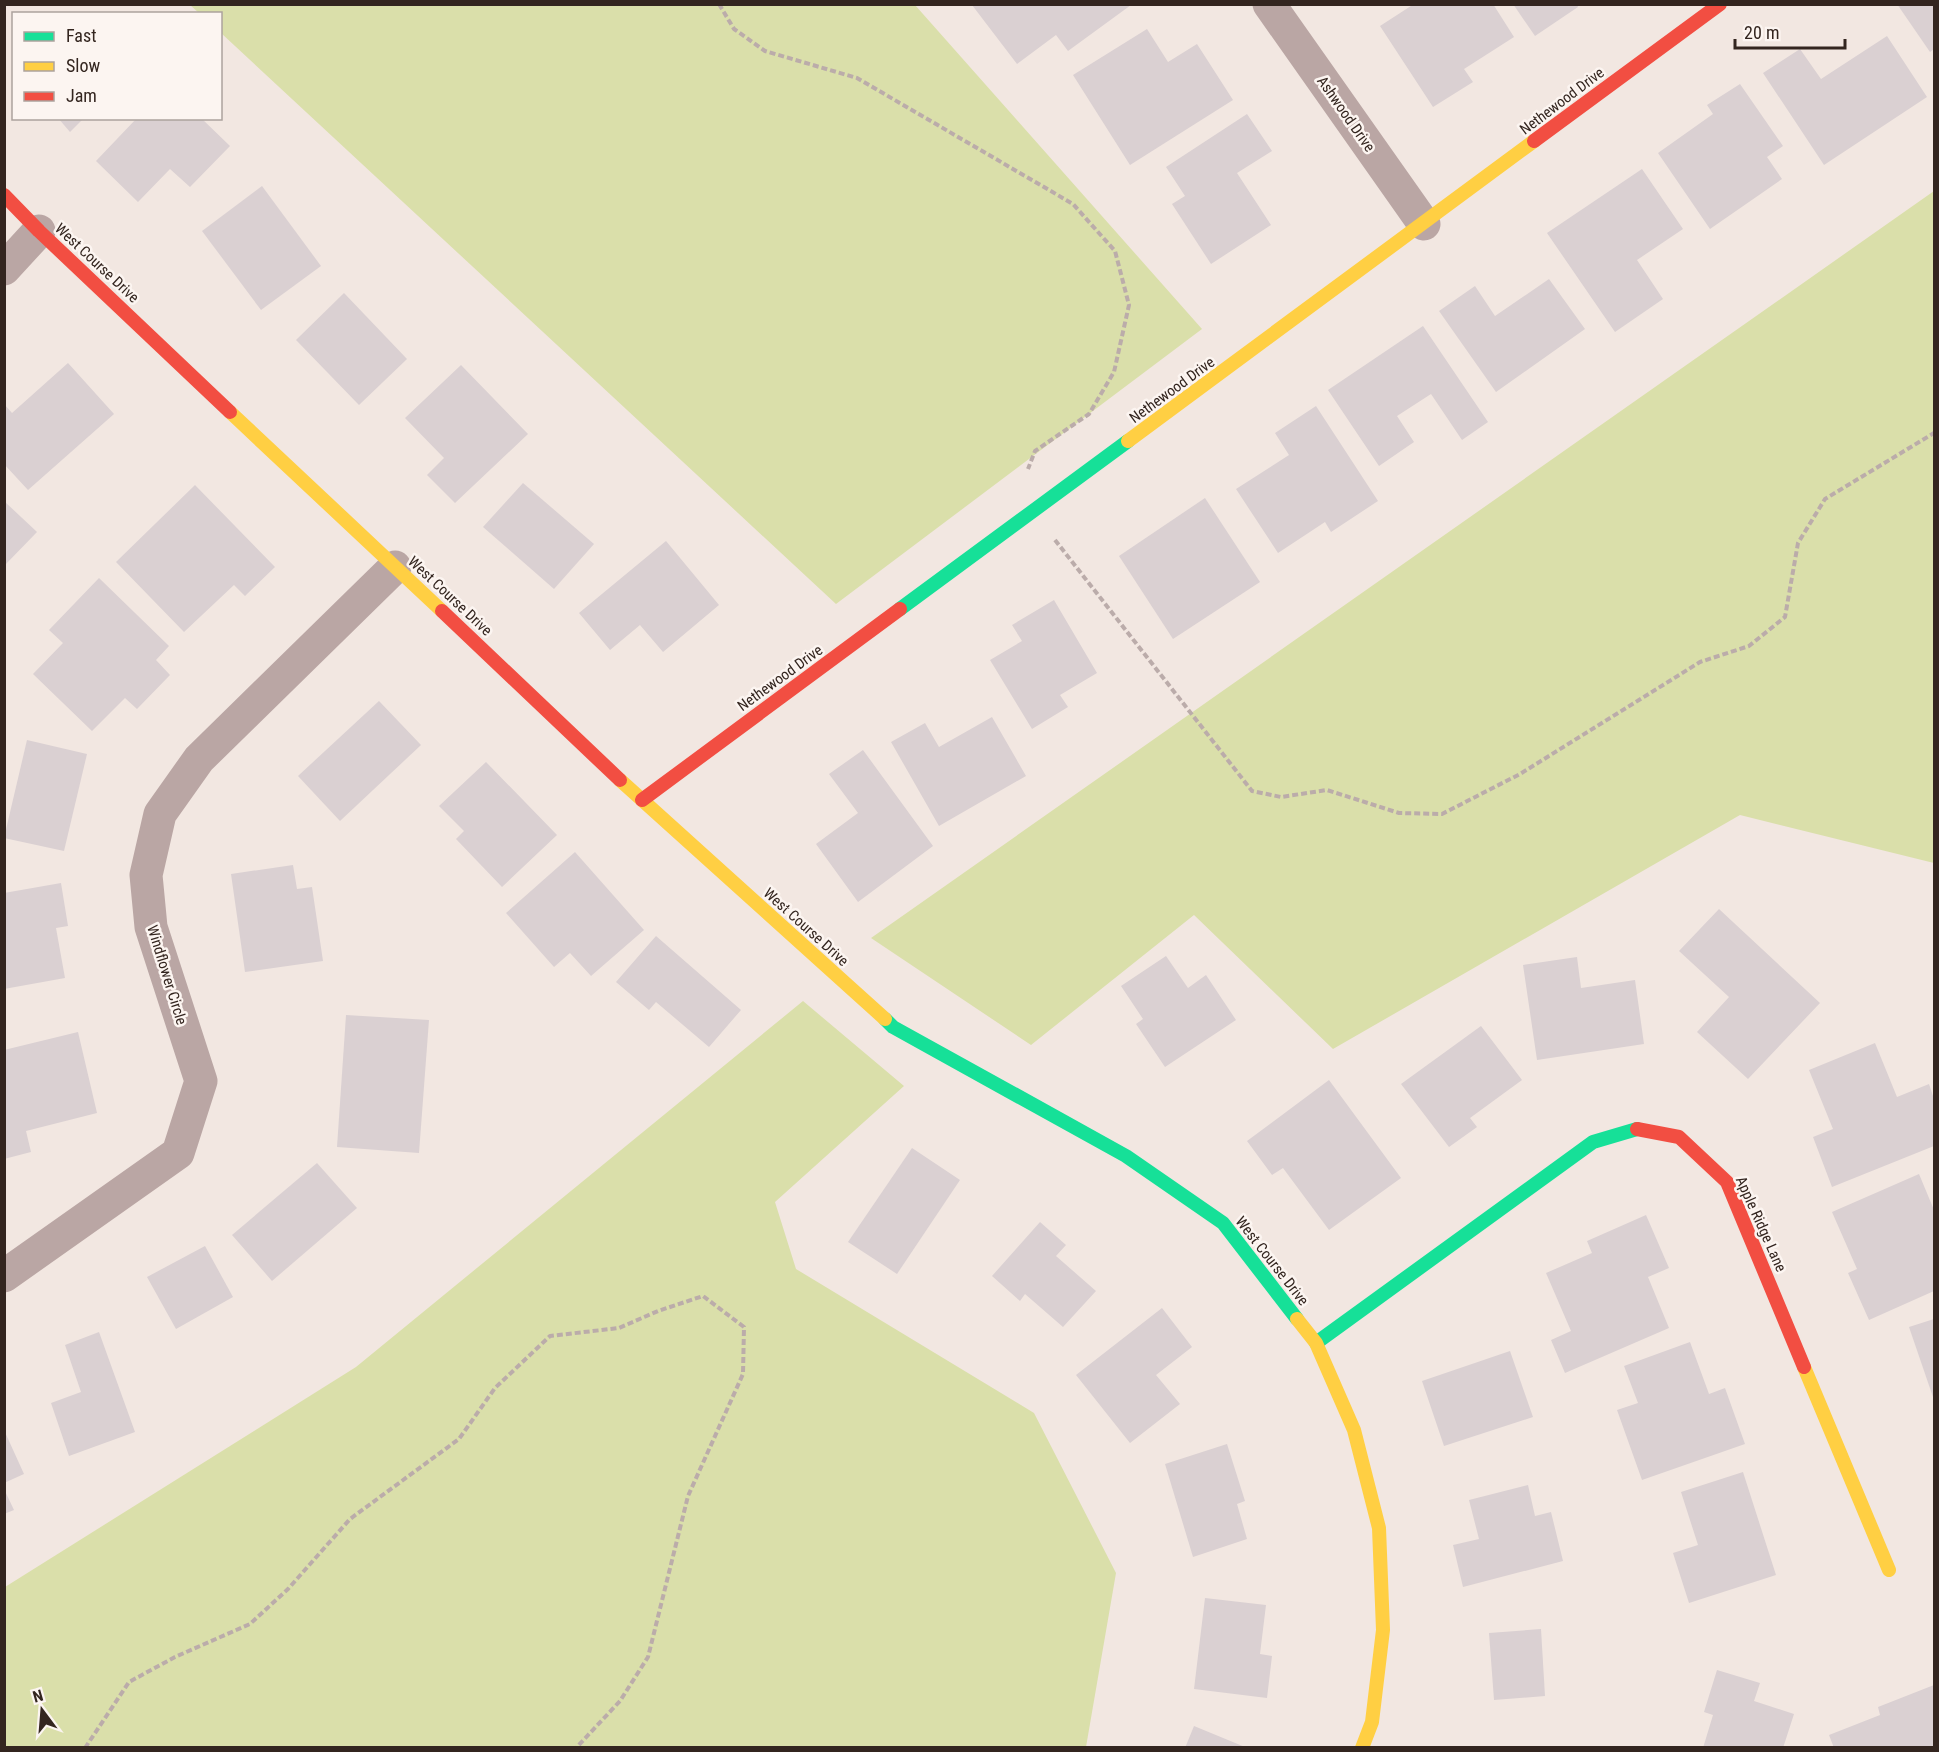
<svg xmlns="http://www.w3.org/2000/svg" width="1939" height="1752" font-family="'Roboto Condensed',sans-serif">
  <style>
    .green { fill: #dadfaa }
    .building { fill: #dad0d2 }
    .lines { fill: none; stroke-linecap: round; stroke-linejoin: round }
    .path { stroke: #bbacaa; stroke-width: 4; stroke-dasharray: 6 3; stroke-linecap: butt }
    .street { stroke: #baa6a4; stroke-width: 33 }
    .fast { stroke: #16e098; stroke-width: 14 }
    .slow { stroke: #ffcf43; stroke-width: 14 }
    .jam { stroke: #f24e42; stroke-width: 14 }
    .labels { text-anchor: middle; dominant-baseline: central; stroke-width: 5; stroke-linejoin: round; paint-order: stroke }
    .street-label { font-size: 15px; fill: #33251f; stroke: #fcf5f1 }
  </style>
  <rect width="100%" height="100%" fill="#f2e7e1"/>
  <g class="green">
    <path d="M190,5H915L1202,329L836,604L221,33L220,14L199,13Z"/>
    <path d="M1934,191V863L1740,815L1333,1049L1194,915L1031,1045L871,938Z"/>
    <path d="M803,1001L904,1086L775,1202L796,1269L1034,1413L1116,1573L1086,1747H5V1587L356,1367Z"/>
  </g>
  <g class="building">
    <path d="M1414,4H1493L1514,37L1464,69L1473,82L1433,107L1380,26Z"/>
    <path d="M1513,4H1577L1578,7L1535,36Z"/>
    <path d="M1897,4H1934V49L1930,52Z"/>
    <path d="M972,5H1131L1068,51L1056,35L1017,64Z"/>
    <path d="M1147,29L1168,62L1197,44L1233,100L1130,165L1073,75Z"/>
    <path d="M1887,36L1927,97L1824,165L1763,73L1800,49L1821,79Z"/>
    <path d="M1740,84L1783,146L1767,157L1782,179L1710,229L1658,153L1713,114L1707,105Z"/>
    <path d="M1247,114L1272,151L1237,173L1271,225L1211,264L1172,204L1185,196L1166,167Z"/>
    <path d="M58,118H84L70,132Z"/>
    <path d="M137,118H201L230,146L190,187L170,169L138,202L96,161Z"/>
    <path d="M1642,169L1683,229L1637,260L1663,299L1615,332L1547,233Z"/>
    <path d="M262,186L321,266L261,310L202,231Z"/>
    <path d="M1549,279L1585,329L1496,392L1439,311L1475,286L1495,316Z"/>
    <path d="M344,293L407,359L359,405L296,340Z"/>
    <path d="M1423,326L1488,422L1462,440L1431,394L1397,416L1414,442L1379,466L1328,390Z"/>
    <path d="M68,363L114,414L28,490L4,464V404L12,413Z"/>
    <path d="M461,365L528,434L455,503L427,475L444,458L405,418Z"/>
    <path d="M1316,406L1378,501L1331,532L1325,522L1278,553L1236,489L1289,455L1275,433Z"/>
    <path d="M523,483L594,544L554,589L483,527Z"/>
    <path d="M195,485L275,567L245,596L234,585L184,632L116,562Z"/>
    <path d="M1205,498L1260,582L1173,639L1119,556Z"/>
    <path d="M4,501L37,532L4,566Z"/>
    <path d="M666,541L719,605L663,652L640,625L610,650L579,613Z"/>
    <path d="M99,578L169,646L156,660L170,675L137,709L125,698L92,731L33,674L63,643L49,630Z"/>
    <path d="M1054,600L1097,673L1060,695L1068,707L1032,729L990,660L1022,641L1012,625Z"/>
    <path d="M379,701L421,745L340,821L298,776Z"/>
    <path d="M992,717L1026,776L939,826L891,742L925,723L939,747Z"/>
    <path d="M27,740L87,754L64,851L4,838Z"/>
    <path d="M863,750L933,846L858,902L816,844L858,813L829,774Z"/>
    <path d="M486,762L557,835L502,887L456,839L464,831L439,806Z"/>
    <path d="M575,852L644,930L591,976L570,953L554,967L506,913Z"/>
    <path d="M293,865L297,889L312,887L323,961L245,972L231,874Z"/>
    <path d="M61,883L68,926L56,928L65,978L4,989V893Z"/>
    <path d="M1719,909L1820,1003L1748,1079L1697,1032L1729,997L1679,951Z"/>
    <path d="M656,936L741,1010L709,1047L656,1002L649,1010L616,982Z"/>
    <path d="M1166,956L1188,988L1206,975L1236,1020L1165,1067L1136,1024L1143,1019L1121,986Z"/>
    <path d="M1577,957L1581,988L1635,980L1644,1044L1537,1060L1523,965Z"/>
    <path d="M346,1015L429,1020L419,1153L337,1147Z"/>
    <path d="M1481,1026L1522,1080L1470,1118L1477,1127L1449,1147L1401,1084Z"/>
    <path d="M78,1032L97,1113L26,1131L31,1152L4,1159V1050Z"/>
    <path d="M1875,1043L1897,1097L1929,1084L1934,1099V1146L1832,1187L1813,1137L1833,1129L1809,1070Z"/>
    <path d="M1329,1080L1401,1178L1329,1230L1283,1168L1272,1175L1247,1141Z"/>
    <path d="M912,1148L960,1180L897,1274L848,1242Z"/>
    <path d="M317,1163L357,1208L272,1281L232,1235Z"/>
    <path d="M1919,1174L1934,1210V1291L1869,1320L1848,1273L1857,1269L1832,1212Z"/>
    <path d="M1646,1215L1669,1268L1648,1277L1669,1328L1565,1373L1551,1340L1571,1331L1546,1273L1592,1253L1587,1241Z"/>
    <path d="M1040,1222L1066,1245L1056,1256L1096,1291L1063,1327L1025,1294L1020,1301L992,1276Z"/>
    <path d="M205,1246L233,1297L176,1329L147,1277Z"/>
    <path d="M1162,1308L1192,1347L1156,1375L1180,1404L1130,1443L1076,1375Z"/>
    <path d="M1934,1319V1400L1909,1327Z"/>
    <path d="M99,1332L135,1432L69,1456L51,1403L81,1392L65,1345Z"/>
    <path d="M1690,1342L1709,1394L1725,1388L1745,1444L1642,1480L1617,1410L1638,1403L1624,1366Z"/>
    <path d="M1510,1351L1533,1417L1444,1446L1422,1381Z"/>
    <path d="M4,1430L24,1474L4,1483Z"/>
    <path d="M1227,1444L1245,1501L1237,1504L1247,1539L1193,1557L1165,1464Z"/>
    <path d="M1743,1472L1776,1575L1689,1603L1673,1553L1698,1545L1681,1492Z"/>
    <path d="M1528,1485L1535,1516L1551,1512L1563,1561L1463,1587L1453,1545L1479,1539L1469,1500Z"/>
    <path d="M4,1489L14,1510L4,1514Z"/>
    <path d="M1205,1598L1266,1605L1260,1654L1272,1656L1267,1698L1194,1689Z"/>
    <path d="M1541,1629L1545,1696L1494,1700L1489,1633Z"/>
    <path d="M1717,1670L1760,1683L1754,1701L1794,1714L1783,1748H1703L1713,1715L1704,1712Z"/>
    <path d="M1934,1685V1748H1834L1829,1735L1880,1715L1878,1707Z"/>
    <path d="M1194,1726L1245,1747V1748H1185Z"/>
  </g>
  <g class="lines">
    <g class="path">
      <path d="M719,4L734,29L765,51L857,78L1073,204L1115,251L1129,305L1114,372L1089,414L1035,451L1028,469"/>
      <path d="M1055,540L1252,791L1281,797L1327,790L1399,813L1442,814L1520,774L1700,662L1749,646L1785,617L1798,543L1825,499L1934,433"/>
      <path d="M85,1748L129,1682L175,1657L250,1624L288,1589L350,1519L459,1439L495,1388L550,1336L619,1328L658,1311L703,1296L744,1327L743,1374L688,1496L648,1657L620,1701L576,1748"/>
    </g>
    <g class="street">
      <path d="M1269,4L1424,224"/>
      <path d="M4,269L39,231"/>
      <path d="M4,1276L178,1153L201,1081L151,927L146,875L160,814L199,759L395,567"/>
    </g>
    <g class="fast">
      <path d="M900,609L1128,441"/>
      <path d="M885,1019L893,1027L1126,1156L1223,1223L1297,1319"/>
      <path d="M1316,1343L1593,1142L1637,1129"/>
    </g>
    <g class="slow">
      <path d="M230,412L442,611"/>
      <path d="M1128,441L1534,141"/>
      <path d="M620,780L885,1019"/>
      <path d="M1297,1319L1316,1343L1354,1430L1379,1528L1383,1630L1372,1722L1362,1748"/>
      <path d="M1804,1367L1889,1570"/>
    </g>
    <g class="jam">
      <path d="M1534,141L1720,4"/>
      <path d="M4,195L39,231L230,412"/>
      <path d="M442,611L620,780"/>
      <path d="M642,800L900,609"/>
      <path d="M1637,1129L1679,1137L1727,1182L1804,1367"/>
    </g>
  </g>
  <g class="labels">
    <g class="street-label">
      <text transform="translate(1562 101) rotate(-37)">Nethewood Drive</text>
      <text transform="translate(1346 114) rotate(55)">Ashwood Drive</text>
      <text transform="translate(97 263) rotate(43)">West Course Drive</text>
      <text transform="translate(1172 390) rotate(-36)">Nethewood Drive</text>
      <text transform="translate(450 596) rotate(43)">West Course Drive</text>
      <text transform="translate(780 678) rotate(-36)">Nethewood Drive</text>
      <text transform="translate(806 927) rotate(42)">West Course Drive</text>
      <text transform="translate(167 975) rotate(73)">Windflower Circle</text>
      <text transform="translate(1761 1224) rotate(66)">Apple Ridge Lane</text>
      <text transform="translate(1272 1261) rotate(52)">West Course Drive</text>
    </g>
  </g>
  <rect width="1939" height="1752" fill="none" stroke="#33251f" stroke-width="12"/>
  <rect x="12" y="12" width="210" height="108" fill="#fcf5f1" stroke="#aca29d" stroke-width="1.5"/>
  <rect x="24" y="32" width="30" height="9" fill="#16e098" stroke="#aca29d" stroke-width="1.5"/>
  <text x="66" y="42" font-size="18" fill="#33251f">Fast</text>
  <rect x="24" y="62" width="30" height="9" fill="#ffcf43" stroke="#aca29d" stroke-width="1.5"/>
  <text x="66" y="72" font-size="18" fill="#33251f">Slow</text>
  <rect x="24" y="92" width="30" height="9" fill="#f24e42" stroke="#aca29d" stroke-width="1.5"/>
  <text x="66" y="102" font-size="18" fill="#33251f">Jam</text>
  <g transform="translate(42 1710) rotate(344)" stroke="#fcf5f1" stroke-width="4.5" paint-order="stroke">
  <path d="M0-4.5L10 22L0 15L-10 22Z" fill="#33251f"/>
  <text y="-9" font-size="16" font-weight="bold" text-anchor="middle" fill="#33251f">N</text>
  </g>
  <path d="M1735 39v9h110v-9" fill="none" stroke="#33251f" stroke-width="3"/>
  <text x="1744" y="39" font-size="18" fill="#33251f" stroke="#fcf5f1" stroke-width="4.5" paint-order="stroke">20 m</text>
</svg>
